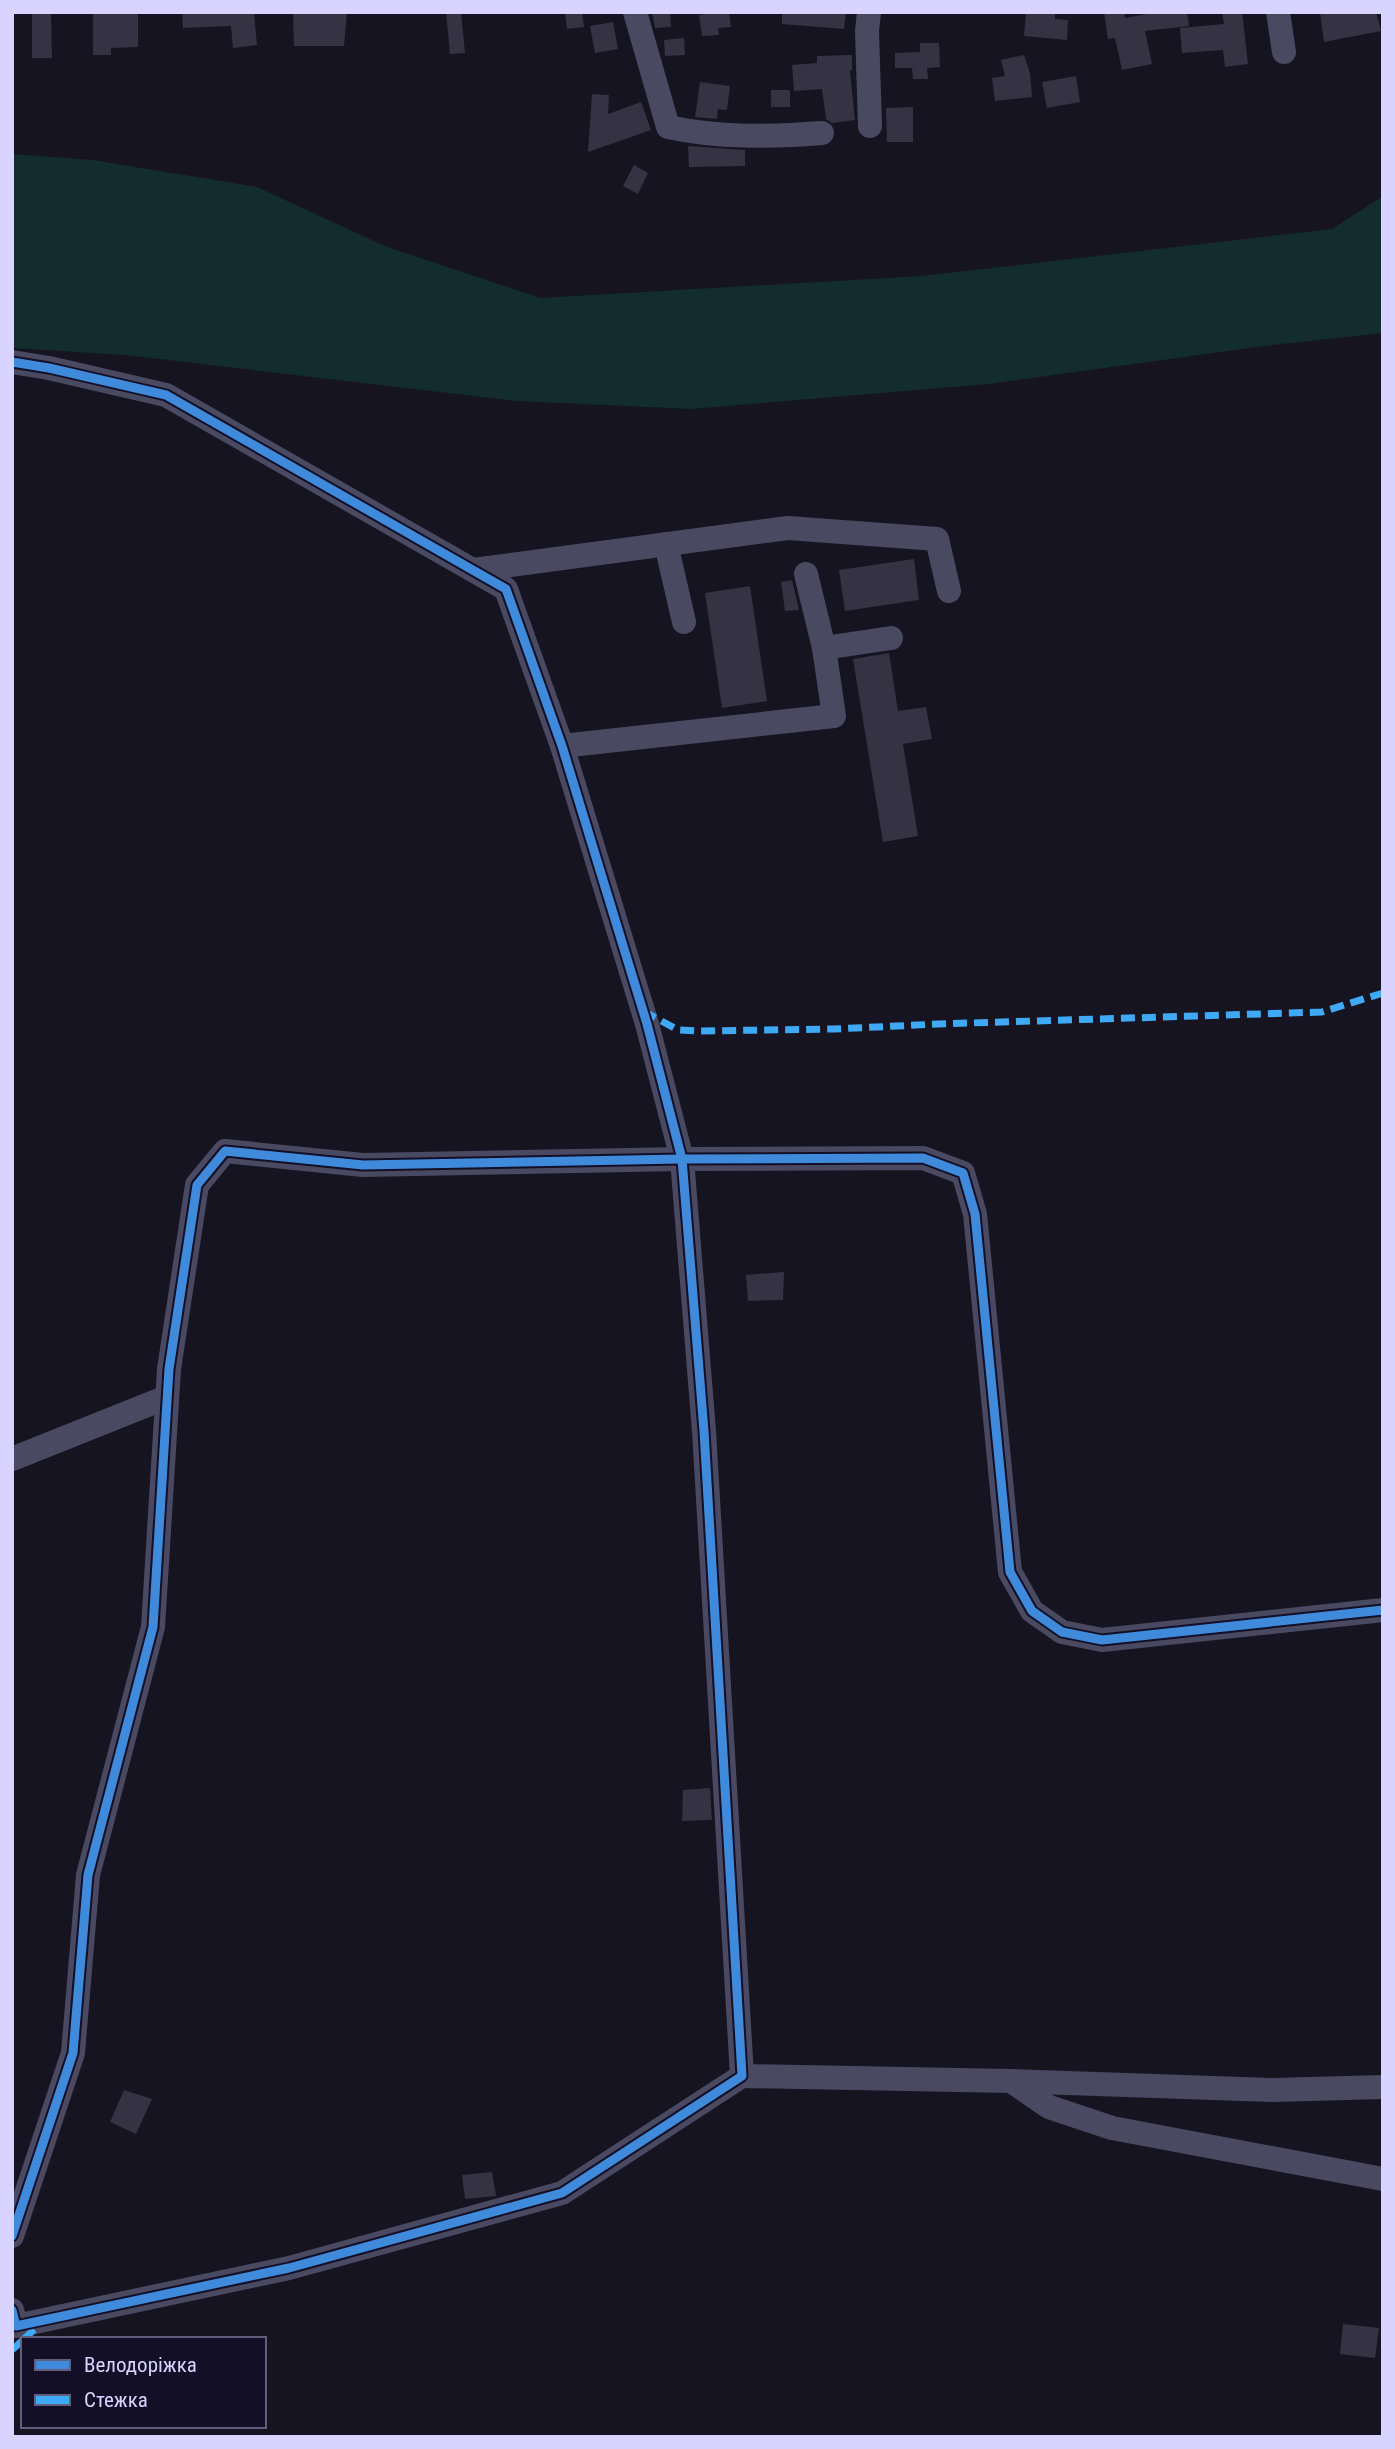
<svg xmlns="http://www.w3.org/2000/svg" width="1395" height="2449" font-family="'Roboto Condensed',sans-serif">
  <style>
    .green { fill: #132c2d }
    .building { fill: #343243 }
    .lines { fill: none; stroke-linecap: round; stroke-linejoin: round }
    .minor { stroke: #4a4962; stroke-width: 24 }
    .quiet { stroke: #3fa9f5; stroke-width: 7; stroke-dasharray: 14 7; stroke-linecap: butt }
    .cycleway-casing { stroke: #130f26; stroke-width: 13 }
    .cycleway { stroke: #408adc; stroke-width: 9 }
  </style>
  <rect width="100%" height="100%" fill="#161421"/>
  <path class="green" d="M12,154L93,160L257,187L387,247L540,298L922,276L1332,229L1383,196V333L1264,346L989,384L692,409L517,401L125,355L12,348Z"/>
  <g class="building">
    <path d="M32,12H51L52,58H32Z"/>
    <path d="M93,12H138V47L111,48V55H93Z"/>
    <path d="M182,12H254L257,45L233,48L231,26L183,28Z"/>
    <path d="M293,12H347L344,46H294Z"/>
    <path d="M446,12H461L465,53L450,54Z"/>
    <path d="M582,12L584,27L567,29L565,14Z"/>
    <path d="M652,12H670L671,27L655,28Z"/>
    <path d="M722,12H729L731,27L718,28L719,35L702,36L699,15Z"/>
    <path d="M782,12H846L844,29L782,24Z"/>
    <path d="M1026,12H1055V19L1068,20L1067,40L1024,36Z"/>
    <path d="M1104,12H1124L1125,18L1158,12H1187L1189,26L1145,31L1152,64L1122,70L1115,38L1108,39Z"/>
    <path d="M1222,12H1242L1248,64L1225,67L1223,50L1182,53L1180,28L1224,24Z"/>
    <path d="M1320,12H1376L1381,31L1324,42Z"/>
    <path d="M613,22L618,49L595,53L590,26Z"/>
    <path d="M684,38L685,55L665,56L664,40Z"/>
    <path d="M920,43H939L940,67L927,68L928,79H913L912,68H895V53L920,52Z"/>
    <path d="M852,55V70L850,71L855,120L832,123L826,119L822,89L794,91L792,65L817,63V56Z"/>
    <path d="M1024,55L1030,73L1032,97L995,101L992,78L1005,76L1001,60Z"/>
    <path d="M1076,76L1080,102L1047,108L1042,82Z"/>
    <path d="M700,82L730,86L727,110L718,109L717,119L695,117Z"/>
    <rect x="771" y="90" width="19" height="17"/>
    <path d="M592,94L609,95L608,114L641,102L651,130L588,152Z"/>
    <path d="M913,107V142H887L886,108Z"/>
    <path d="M688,146L745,150V166L689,167Z"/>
    <path d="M634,165L648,173L638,194L623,186Z"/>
    <path d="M914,559L919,600L845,611L839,570Z"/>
    <path d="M792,580L799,610L785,611L781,582Z"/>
    <path d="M750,586L767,701L722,708L705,593Z"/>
    <path d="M889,653L898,711L926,707L932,739L903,744L918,836L883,842L853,659Z"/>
    <path d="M784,1272L783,1300L748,1301L746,1275Z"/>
    <path d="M710,1788L712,1820L682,1821L683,1790Z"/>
    <path d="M124,2090L152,2099L136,2134L110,2122Z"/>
    <path d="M492,2172L496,2196L465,2199L462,2175Z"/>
    <path d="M1343,2324L1379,2328L1375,2358L1340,2354Z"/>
  </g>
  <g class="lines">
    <g class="minor">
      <path d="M635,12L668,127C719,138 770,137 822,133"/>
      <path d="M869,12L867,31L870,126"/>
      <path d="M1278,12L1284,52"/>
      <path d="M12,362L49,368L166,395L506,589L562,746L647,1024L682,1159L704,1431L742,2076L562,2193L289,2268L16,2326L12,2310"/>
      <path d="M666,544L684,622"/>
      <path d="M473,570L788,528L937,539L949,591"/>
      <path d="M806,574L824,648"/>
      <path d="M562,746L834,716L824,648L891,638"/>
      <path d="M12,1459L167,1397"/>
      <path d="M742,2076L1011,2081L1273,2090L1383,2087"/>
      <path d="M1011,2081L1049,2107L1112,2128L1383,2179"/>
      <path d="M12,2236L73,2053L88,1875L153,1627L169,1369L197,1185L225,1151L363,1165L682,1159L923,1158L963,1173L975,1214L1010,1572L1032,1611L1062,1632L1102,1640L1383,1610"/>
    </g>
    <g class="quiet">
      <path d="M643,1011L678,1030L698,1031L834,1029L938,1024L1322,1012L1383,993"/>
      <path d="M24,2339L42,2322"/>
      <path d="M12,2350L23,2340"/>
    </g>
    <defs>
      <g id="cycleway">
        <path d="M12,362L49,368L166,395L506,589L562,746L647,1024L682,1159L704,1431L742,2076L562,2193L289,2268L16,2326L12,2310"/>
        <path d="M12,2236L73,2053L88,1875L153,1627L169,1369L197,1185L225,1151L363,1165L682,1159L923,1158L963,1173L975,1214L1010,1572L1032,1611L1062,1632L1102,1640L1383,1610"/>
      </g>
    </defs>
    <use href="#cycleway" class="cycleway-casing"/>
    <use href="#cycleway" class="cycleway"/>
  </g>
  <rect width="1395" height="2449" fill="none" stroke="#d9d4ff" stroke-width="28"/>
  <rect x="21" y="2337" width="245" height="91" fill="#130f26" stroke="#625e7d" stroke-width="2"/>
  <rect x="35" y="2360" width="35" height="10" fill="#408adc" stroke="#625e7d" stroke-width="2"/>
  <text x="84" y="2372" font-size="21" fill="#d9d4ff">Велодоріжка</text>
  <rect x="35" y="2395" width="35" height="10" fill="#3fa9f5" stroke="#625e7d" stroke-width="2"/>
  <text x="84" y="2407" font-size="21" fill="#d9d4ff">Стежка</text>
</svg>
